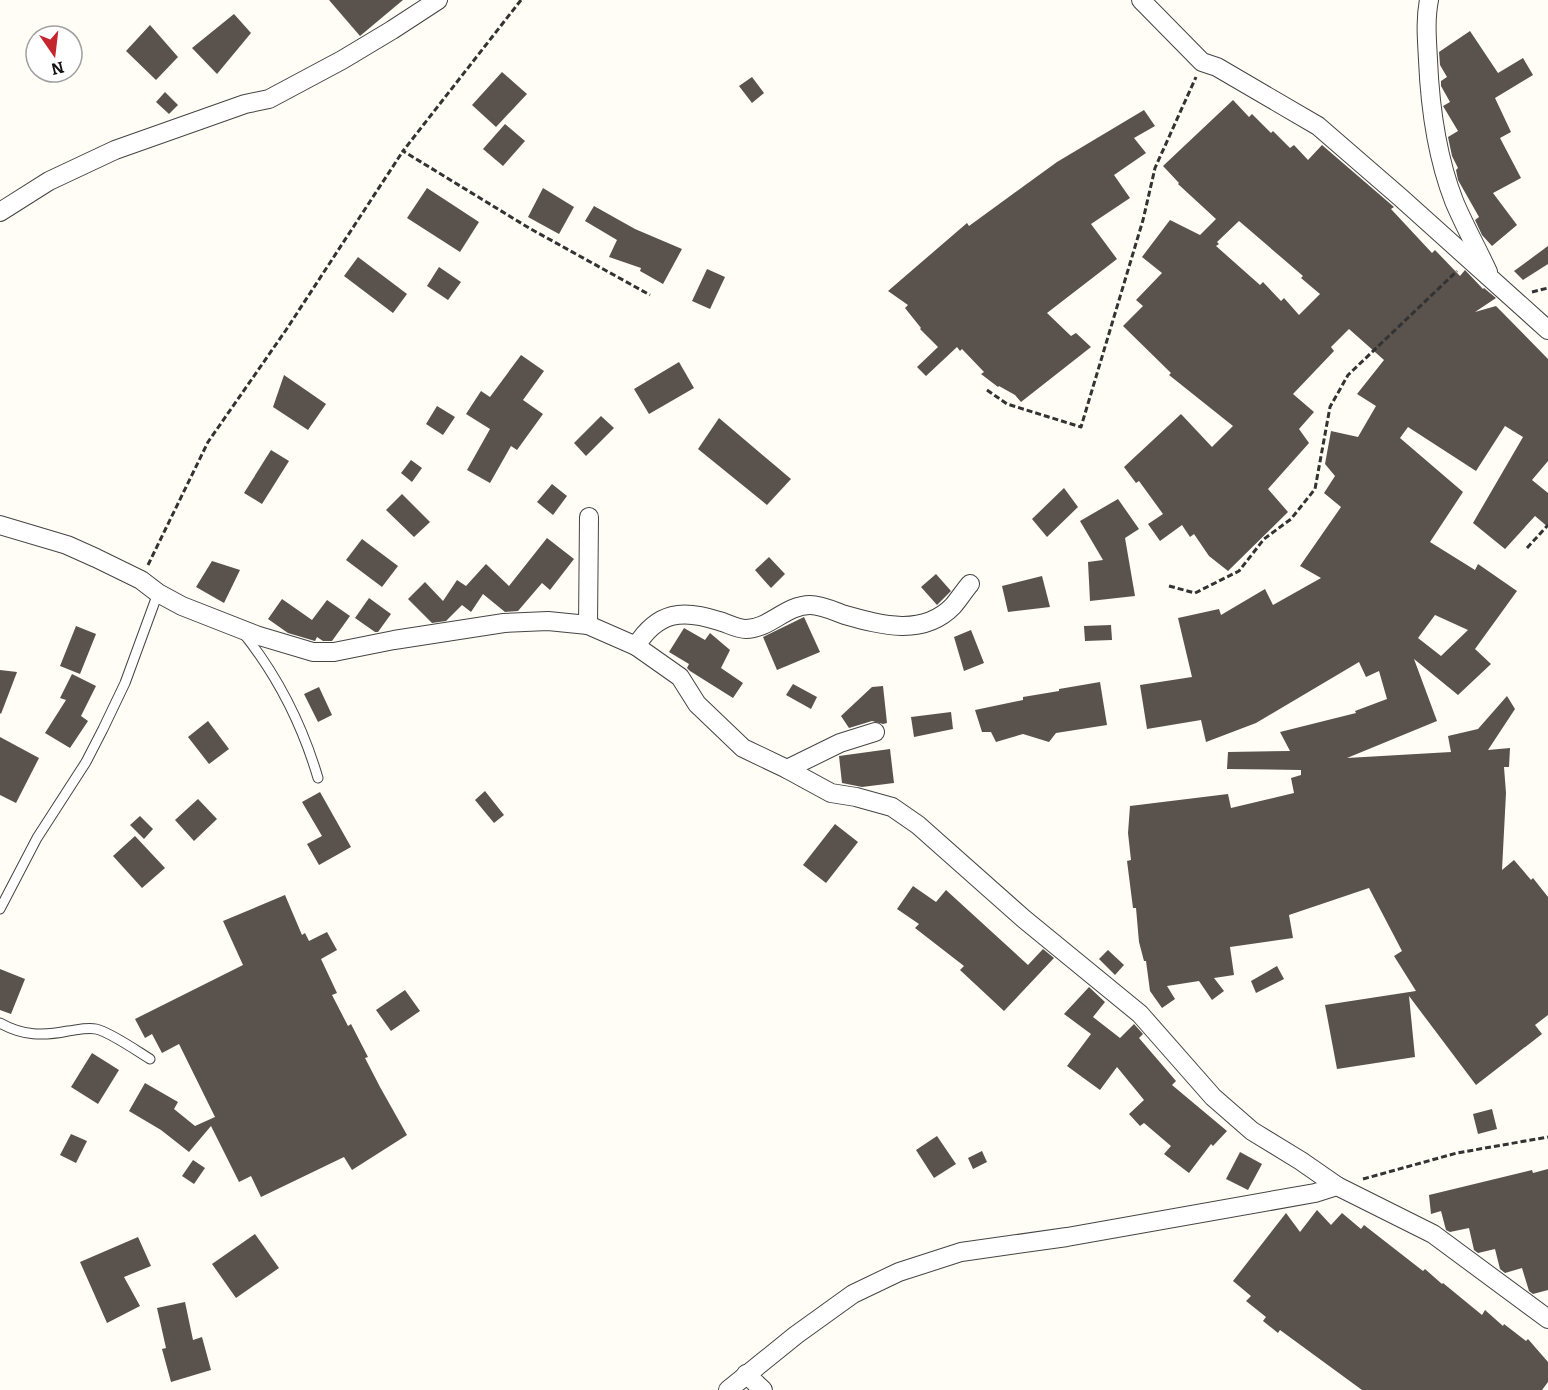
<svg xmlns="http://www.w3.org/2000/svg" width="1548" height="1390" font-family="Bitter,serif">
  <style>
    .building { fill: #5a524d; fill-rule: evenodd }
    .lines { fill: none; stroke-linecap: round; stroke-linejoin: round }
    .lane-casing { stroke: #444; stroke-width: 11 }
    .street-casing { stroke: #444; stroke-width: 20 }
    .path { stroke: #333; stroke-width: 3; stroke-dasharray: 6 3; stroke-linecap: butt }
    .lane { stroke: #fff; stroke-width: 9 }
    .street { stroke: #fff; stroke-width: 18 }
  </style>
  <rect width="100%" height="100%" fill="#fffdf5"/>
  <g class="building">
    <path d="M329,0H403L360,36Z"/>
    <path d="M234,14L251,33L217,74L192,48Z"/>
    <path d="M150,25L178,57L156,80L126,51Z"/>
    <path d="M1470,31L1498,73L1523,58L1533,75L1495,98L1511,132L1500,138L1521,178L1493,193L1517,225L1492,246L1482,235L1475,220L1479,217L1458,180L1456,170L1458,168L1452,156L1448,137L1458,131L1443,106L1450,102L1441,86V81L1447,77L1440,65L1439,52Z"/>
    <path d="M502,72L527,94L496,127L472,105Z"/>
    <path d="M752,77L764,93L752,103L739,86Z"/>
    <path d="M165,92L178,105L169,114L156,102Z"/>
    <path d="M1233,100L1249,117L1252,114L1271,133L1273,131L1290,148L1294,145L1308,160L1322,145L1394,207L1391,209L1432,253L1435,250L1460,276L1465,270L1483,289L1484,288L1496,298L1475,312L1496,306L1548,359V461L1532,480L1548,493V527L1535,516L1505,549L1473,523L1523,437L1505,426L1476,471L1408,427L1400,438L1463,492L1430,542L1475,570L1478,564L1517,591L1475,649L1491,664L1458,695L1414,659L1437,721L1347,758L1451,752L1448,736L1478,729L1507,696L1515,709L1488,750L1510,748L1509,767H1504L1506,793L1502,870L1514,860L1531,880L1533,878L1548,897V1015L1535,1025L1542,1034L1476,1085L1409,996L1415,1057L1337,1069L1325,1005L1416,991L1394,956L1402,951L1369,888L1289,915L1293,938L1230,947L1234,975L1214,978L1224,991L1212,1000L1199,981L1167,986L1175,999L1162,1008L1150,991L1146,961H1144L1139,942L1136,908H1133L1127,861L1131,860L1128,833L1130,806L1228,794L1231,808L1294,793L1291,778L1301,775V770L1227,769L1228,752L1290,751L1280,732L1356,713L1355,711L1387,699L1379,671L1366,677L1359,662L1256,723L1206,742L1201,720L1147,729L1140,685L1192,677L1178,618L1219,609L1221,615L1265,589L1273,605L1321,578L1300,566L1341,507L1324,493L1335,476L1325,464L1331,431L1358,437L1376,406L1357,394L1384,360L1349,329L1331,347L1334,351L1293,394L1314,412L1299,429L1309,443L1268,489L1288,512L1228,571L1209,556L1194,534L1190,537L1182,525L1160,541L1148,524L1163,514L1139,481L1136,483L1124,467L1181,414L1212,447L1233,426L1169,375L1171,373L1123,326L1143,306L1136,300L1162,273L1142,257L1170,220L1200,235L1216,219L1178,184L1179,183L1163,166ZM1239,221L1303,276L1301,278L1320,294L1299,315L1284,298L1281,301L1263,282L1260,285L1216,246L1219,244L1217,242ZM1435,615L1468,630L1441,656L1418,638Z"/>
    <path d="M1144,110L1155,126L1134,138L1146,153L1114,175L1130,198L1091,224L1117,259L1047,313L1071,336L1076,333L1091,347L1021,402L1015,395L999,386L998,387L981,374L984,372L962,349L960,351L957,347L926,376L917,367L938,347L920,329L921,328L905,308L908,305L888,291L967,223L969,226L1057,162Z"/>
    <path d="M505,124L525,141L503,166L483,149Z"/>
    <path d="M427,188L479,222L460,252L407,218Z"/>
    <path d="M543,188L574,207L559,234L528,217Z"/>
    <path d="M594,206L635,229L682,249L663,284L640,271L641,268L609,257L617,240L585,221Z"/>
    <path d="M1548,246V264L1523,280L1514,271Z"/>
    <path d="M358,257L407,294L393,313L344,276Z"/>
    <path d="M439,267L461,282L448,300L427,286Z"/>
    <path d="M707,269L725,277L710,309L692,301Z"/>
    <path d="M521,355L544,371L523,400L543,414L517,450L511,446L490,483L467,470L490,429L466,414L481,391L490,397Z"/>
    <path d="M679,362L694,388L649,414L634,389Z"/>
    <path d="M284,375L326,404L308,430L273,407Z"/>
    <path d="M437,406L455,417L443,435L426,424Z"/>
    <path d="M601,416L614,428L586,456L574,443Z"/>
    <path d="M719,418L791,479L767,505L698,449Z"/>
    <path d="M271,450L289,461L262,504L244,493Z"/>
    <path d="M411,460L422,468L412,482L401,473Z"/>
    <path d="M552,484L567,496L553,515L537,502Z"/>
    <path d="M1064,488L1078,507L1047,537L1032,519Z"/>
    <path d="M402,494L430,522L414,537L386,510Z"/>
    <path d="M1118,499L1139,529L1125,538L1135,596L1090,601L1088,562L1103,560L1080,521Z"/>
    <path d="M547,538L574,559L550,590L542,583L518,611L505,612L483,594L471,612L462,605L446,621L432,623L408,599L425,582L443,601L457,580L466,586L486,564L509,586Z"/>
    <path d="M362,539L398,566L382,587L346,560Z"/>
    <path d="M769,557L785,574L771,588L755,570Z"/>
    <path d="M212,561L240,570L224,603L196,587Z"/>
    <path d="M936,574L951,591L937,605L921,587Z"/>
    <path d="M1042,576L1050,607L1008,612L1002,586Z"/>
    <path d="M369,598L391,614L378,632H375L355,618Z"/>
    <path d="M282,599L312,620L327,600L350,616L332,641H323L317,637L315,641L288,633L268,619Z"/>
    <path d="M804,617L820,652L777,670L763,637Z"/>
    <path d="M1111,625L1112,640L1085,641L1084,626Z"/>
    <path d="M76,626L96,634L80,674L60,666Z"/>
    <path d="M684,628L705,640L710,633L730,650L721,668L743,683L733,698L690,671L687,668L689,664L669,652Z"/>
    <path d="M971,630L984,663L964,671L954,637Z"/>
    <path d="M0,670L17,672L1,714L0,713Z"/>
    <path d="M72,674L96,686L81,716L88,721L70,748L45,733L66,700L60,698Z"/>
    <path d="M1100,682L1107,725L1056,733L1049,742L1023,734L996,742L991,732H982L975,710L1023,700V697L1059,691V689Z"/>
    <path d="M793,684L817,697L811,709L786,695Z"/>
    <path d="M883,686L887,723L883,724L872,721L849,728L841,716L872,687Z"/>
    <path d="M319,687L332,715L318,722L304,694Z"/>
    <path d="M951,712L953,729L914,737L911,717Z"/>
    <path d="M208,721L229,749L209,764L188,737Z"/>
    <path d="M0,737L39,758L16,803L0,795Z"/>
    <path d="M890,749L894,783L862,787L842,783L839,756Z"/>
    <path d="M485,791L504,815L494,823L475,800Z"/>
    <path d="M320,792L351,847L319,865L307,844L322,836L302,802Z"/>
    <path d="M198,799L217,819L194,841L175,820Z"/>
    <path d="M140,816L153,829L144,839L130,825Z"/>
    <path d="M835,824L858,842L826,883L803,865Z"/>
    <path d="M135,836L165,868L142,888L113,856Z"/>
    <path d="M913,886L936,902L946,890L1028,965L1043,949L1054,958L1004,1011L960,970L964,966L915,928L919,924L897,909Z"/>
    <path d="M285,895L302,935L305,933L309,941L327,932L337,950L321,959L337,993L332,995L348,1026L351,1024L368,1057L365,1058L380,1087L407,1135L352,1170L344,1157L261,1197L251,1176L239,1182L211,1126L189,1152L161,1130L129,1111L145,1083L178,1102L174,1109L195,1126L215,1117L179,1044L162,1053L152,1034L145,1038L135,1019L243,965L223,921Z"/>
    <path d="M1108,950L1124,965L1115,975L1099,959Z"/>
    <path d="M1277,966L1284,979L1256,993L1251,981Z"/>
    <path d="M0,969L25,979L11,1014L0,1010Z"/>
    <path d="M1089,987L1105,1002L1093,1017L1120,1038L1134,1024L1143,1034L1139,1038L1176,1081L1172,1085L1227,1131L1213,1146L1211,1144L1189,1173L1164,1154L1171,1146L1144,1123L1140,1126L1129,1114L1144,1100L1117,1067L1100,1090L1067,1066L1091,1034L1064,1014Z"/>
    <path d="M405,990L420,1011L391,1031L376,1010Z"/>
    <path d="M92,1053L119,1070L98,1104L71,1087Z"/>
    <path d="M1492,1109L1497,1129L1478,1134L1473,1114Z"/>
    <path d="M71,1134L87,1141L76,1163L60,1155Z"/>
    <path d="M937,1136L956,1164L934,1178L916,1150Z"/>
    <path d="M982,1151L987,1162L973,1169L968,1158Z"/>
    <path d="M1240,1152L1262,1164L1248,1190L1226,1179Z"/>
    <path d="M193,1160L205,1168L194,1184L182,1176Z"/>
    <path d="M1548,1169V1290L1533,1294L1529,1291L1522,1268L1505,1273L1500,1269L1495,1249L1478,1253L1474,1250L1469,1228L1450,1232L1446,1230L1441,1211L1431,1214L1429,1195L1532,1170L1533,1173Z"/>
    <path d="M1317,1210L1331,1225L1342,1213L1361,1229L1364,1225L1423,1271L1425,1269L1442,1284L1443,1283L1482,1315L1485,1310L1503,1326L1504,1324L1526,1341L1528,1339L1548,1362V1382L1542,1390H1362L1280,1330L1278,1333L1263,1321L1266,1317L1246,1301L1251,1296L1233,1281L1286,1213L1300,1232Z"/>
    <path d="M255,1234L279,1268L236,1298L212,1264Z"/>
    <path d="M138,1237L151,1266L124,1277L140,1306L107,1323L80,1262Z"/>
    <path d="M185,1302L193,1340L202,1337L211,1370L171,1382L162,1349L166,1348L157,1308Z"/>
  </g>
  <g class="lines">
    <defs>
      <g id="lane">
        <path d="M244,634C279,678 302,724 318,778"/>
        <path d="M0,909L37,838L86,762L103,729L125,683L158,593"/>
        <path d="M0,1023C23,1036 43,1036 68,1031C77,1030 87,1027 96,1029C110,1032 137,1051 150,1059"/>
      </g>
      <g id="street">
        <path d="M1141,0L1202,62L1217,67L1318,126L1400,197L1548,330"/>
        <path d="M1429,0C1425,20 1427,40 1428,60C1430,107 1437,157 1454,201C1464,225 1477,248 1488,272"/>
        <path d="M0,212L49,181L115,150L245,104L269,99L342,60L392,30L438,0"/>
        <path d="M0,525L67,545L96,558L141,580L158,593L182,606L256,635L313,652H334L394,640L504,623L548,621L588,625L589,517"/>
        <path d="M588,625L636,646C658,611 683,609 719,621C727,623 737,629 746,629C769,629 786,605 810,605C821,605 834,611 845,615C881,625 923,637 953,606C959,599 964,591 970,584"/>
        <path d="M636,646L680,677L697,704L743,748L787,769L840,743L875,732"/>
        <path d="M1337,1186L1433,1234L1548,1319"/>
        <path d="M746,1374L763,1390"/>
        <path d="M728,1390L796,1335L853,1294L899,1272L961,1252L1067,1237L1315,1193L1337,1186L1301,1161L1252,1131L1213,1097L1140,1014L1024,919L918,825L892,807L856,797L831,793L787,769"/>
      </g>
    </defs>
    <use href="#lane" class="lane-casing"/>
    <use href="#street" class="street-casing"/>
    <g class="path">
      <path d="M521,0L403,151L529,228L650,295"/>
      <path d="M1532,292L1548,288"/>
      <path d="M987,390L1007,404L1081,427L1143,220L1155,168L1196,77"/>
      <path d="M1527,548L1548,525"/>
      <path d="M148,565L208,442L286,330L403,151"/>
      <path d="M1169,586L1195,593L1239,571L1264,539L1291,519L1315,489L1330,407L1348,375L1457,271"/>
      <path d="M1363,1179L1457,1153L1548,1137"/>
    </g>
    <use href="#lane" class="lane"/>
    <use href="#street" class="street"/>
  </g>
  <g transform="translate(54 54) rotate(166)"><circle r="28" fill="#ffffff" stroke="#a0a0a0" stroke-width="1.5"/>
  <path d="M0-4.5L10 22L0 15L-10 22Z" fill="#c4262e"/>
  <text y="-9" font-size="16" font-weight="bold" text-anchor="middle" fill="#111111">N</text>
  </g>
</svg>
